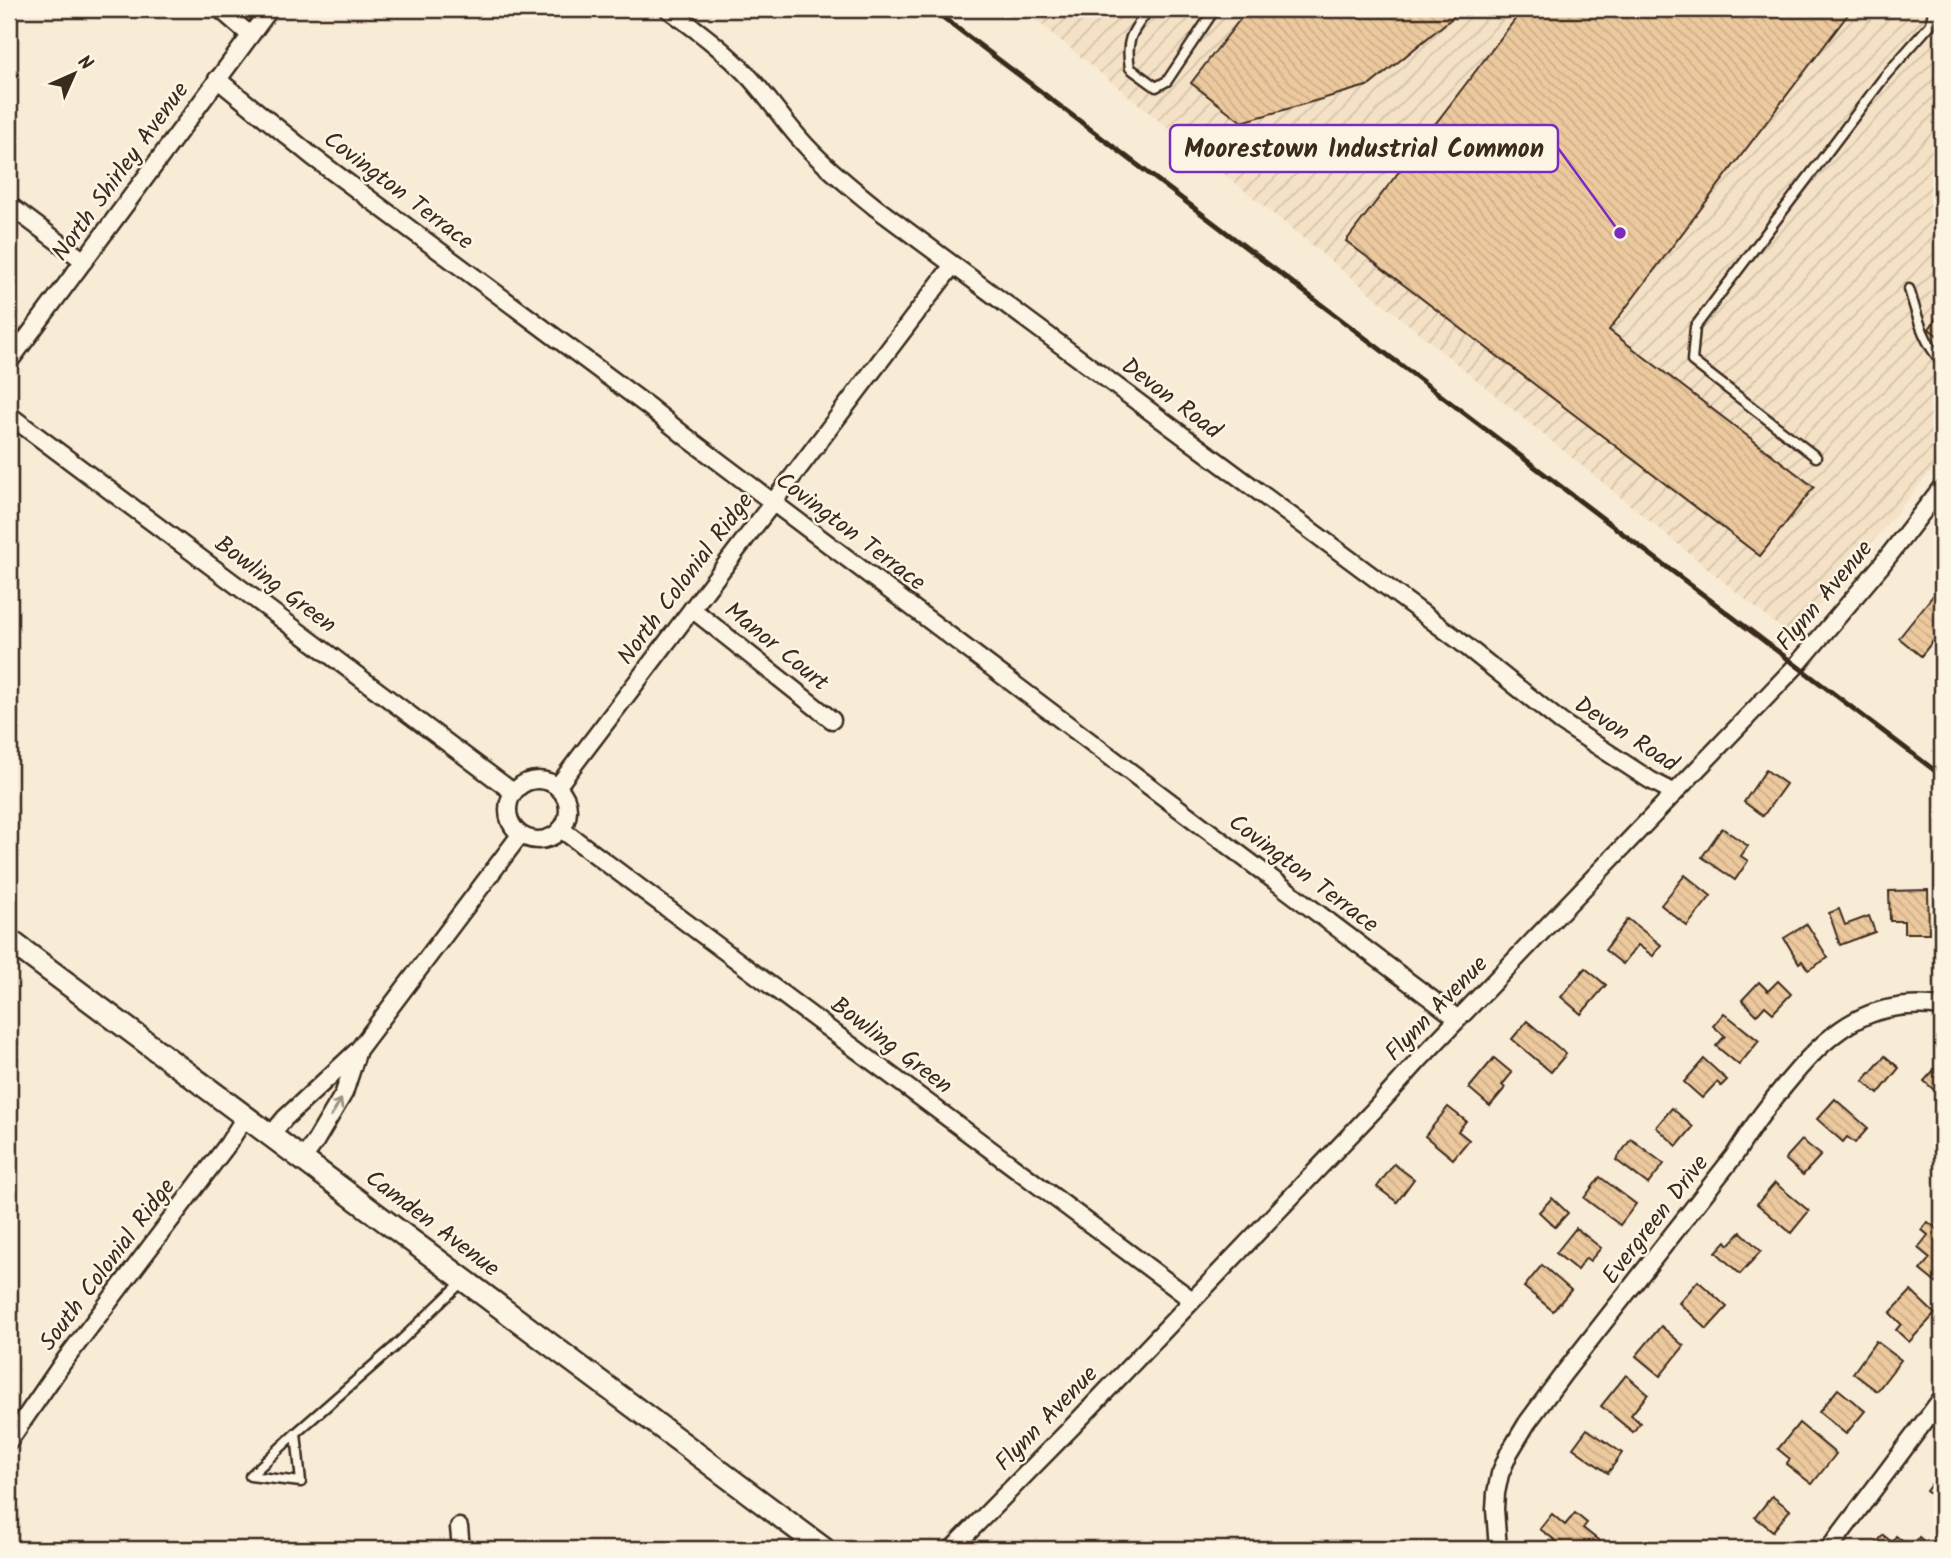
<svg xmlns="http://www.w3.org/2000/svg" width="1951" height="1558" font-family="Kalam,sans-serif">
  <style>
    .industrial { fill: url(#industrial-furrows) }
    .building { fill: url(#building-back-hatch); stroke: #3b2a1e; stroke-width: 2 }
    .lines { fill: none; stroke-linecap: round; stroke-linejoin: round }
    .lane-casing { stroke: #3b2a1e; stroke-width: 13 }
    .street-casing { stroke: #3b2a1e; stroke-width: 21 }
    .secondary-casing { stroke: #3b2a1e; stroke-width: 26 }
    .lane { stroke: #fcf5e5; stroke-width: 8 }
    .street { stroke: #fcf5e5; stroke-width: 16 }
    .secondary { stroke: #fcf5e5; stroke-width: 21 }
    .rail { stroke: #3b2a1e; stroke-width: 5 }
    .oneway { stroke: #9c9082 }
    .labels { text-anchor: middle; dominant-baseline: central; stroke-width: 5; stroke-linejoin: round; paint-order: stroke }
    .street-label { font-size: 24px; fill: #3b2a1e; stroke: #fcf5e5 }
    .leader { fill: none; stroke: #7b2cbf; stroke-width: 2.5 }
    .callout-dot { fill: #7b2cbf; stroke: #fcf5e5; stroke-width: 2.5 }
    .callout { fill: #fcf5e5; stroke: #7b2cbf; stroke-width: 2.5 }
    .callout-label { font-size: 26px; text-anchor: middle; font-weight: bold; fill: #3b2a1e }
  </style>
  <defs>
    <pattern id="industrial-furrows" width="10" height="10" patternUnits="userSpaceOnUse" patternTransform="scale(1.75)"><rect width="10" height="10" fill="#f5e2c6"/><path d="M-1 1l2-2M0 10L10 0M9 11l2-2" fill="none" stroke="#d3c2aa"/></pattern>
    <pattern id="building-back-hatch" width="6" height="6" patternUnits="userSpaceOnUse" patternTransform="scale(1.75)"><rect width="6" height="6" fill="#edc99e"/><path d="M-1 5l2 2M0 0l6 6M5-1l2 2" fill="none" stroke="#ccad88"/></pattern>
  </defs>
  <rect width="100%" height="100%" fill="#f9ecd7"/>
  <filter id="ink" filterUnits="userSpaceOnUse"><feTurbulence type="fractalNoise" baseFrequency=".0143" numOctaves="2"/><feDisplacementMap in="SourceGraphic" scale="14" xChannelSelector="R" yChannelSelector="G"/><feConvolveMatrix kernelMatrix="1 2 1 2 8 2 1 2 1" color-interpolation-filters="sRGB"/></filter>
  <g filter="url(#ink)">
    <path class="industrial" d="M1022,9H1942V458L1793,638Z"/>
    <g class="building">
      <path d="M1248,9H1463L1370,85L1242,122L1191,83Z"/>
      <path d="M1523,9H1852L1609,330L1814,487L1760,556L1346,241Z"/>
      <path d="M1942,310V339L1929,329Z"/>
      <path d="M1935,593L1942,598V630L1921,656L1899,638Z"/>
      <path d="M1766,770L1786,784L1763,816L1744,802Z"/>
      <path d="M1722,828L1748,846L1741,856L1748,861L1735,880L1702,857Z"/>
      <path d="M1685,875L1711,896L1687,926L1661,905Z"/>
      <path d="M1928,890L1929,933H1904V921H1890L1889,891Z"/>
      <path d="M1839,909L1845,925L1869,916L1875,932L1840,945L1829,913Z"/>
      <path d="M1628,919L1661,945L1653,956L1638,945L1623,964L1605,950Z"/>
      <path d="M1807,924L1828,958L1808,970L1802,961L1799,963L1784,938Z"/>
      <path d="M1585,968L1606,985L1581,1014L1561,997Z"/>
      <path d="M1778,981L1791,994L1773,1013L1765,1006L1757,1015L1742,1000L1759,982L1768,991Z"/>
      <path d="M1724,1013L1759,1041L1739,1065L1716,1046L1725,1036L1713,1026Z"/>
      <path d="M1527,1021L1566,1054L1551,1072L1512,1039Z"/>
      <path d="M1885,1056L1899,1068L1878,1094L1863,1081Z"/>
      <path d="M1494,1058L1512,1073L1502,1085L1505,1088L1490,1106L1469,1088Z"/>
      <path d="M1704,1059L1727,1080L1721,1086L1717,1082L1702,1098L1684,1082Z"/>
      <path d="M1942,1061V1097L1924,1081Z"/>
      <path d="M1835,1099L1868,1128L1855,1143L1847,1137L1843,1142L1817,1119Z"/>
      <path d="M1448,1107L1466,1121L1458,1131L1469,1140L1453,1159L1425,1136Z"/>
      <path d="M1672,1108L1693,1127L1677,1146L1656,1127Z"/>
      <path d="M1631,1139L1664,1164L1648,1184L1616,1160Z"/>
      <path d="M1802,1140L1821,1155L1803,1175L1785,1159Z"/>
      <path d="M1394,1164L1414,1179L1397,1202L1377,1187Z"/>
      <path d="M1600,1177L1636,1204L1620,1225L1584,1198Z"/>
      <path d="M1775,1183L1809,1211L1791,1233L1757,1204Z"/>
      <path d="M1552,1198L1568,1213L1555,1227L1539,1212Z"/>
      <path d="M1928,1222L1942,1233L1939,1240L1942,1243V1288L1920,1270L1930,1258L1918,1248L1928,1235L1922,1230Z"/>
      <path d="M1576,1228L1601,1248L1590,1261L1586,1258L1577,1270L1556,1253Z"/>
      <path d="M1741,1232L1761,1251L1740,1274L1716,1252L1726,1241L1729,1245Z"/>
      <path d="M1542,1265L1571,1290L1553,1311L1524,1287Z"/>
      <path d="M1698,1281L1727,1307L1707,1329L1679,1303Z"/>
      <path d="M1911,1291L1935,1314L1909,1342L1896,1330L1901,1324L1890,1313Z"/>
      <path d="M1661,1326L1684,1346L1660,1376L1636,1356Z"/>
      <path d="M1876,1341L1901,1360L1877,1391L1853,1373Z"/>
      <path d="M1626,1375L1648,1394L1631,1415L1640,1423L1633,1432L1601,1406Z"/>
      <path d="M1838,1389L1865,1411L1846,1434L1819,1412Z"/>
      <path d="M1799,1423L1836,1454L1812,1484L1786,1464L1790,1459L1778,1449Z"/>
      <path d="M1587,1429L1622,1453L1608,1473L1573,1448Z"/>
      <path d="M1937,1477L1942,1481L1941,1502L1926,1491Z"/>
      <path d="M1772,1496L1790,1510L1773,1531L1755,1517Z"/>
      <path d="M1575,1513L1587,1523L1583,1528L1603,1544L1599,1549L1550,1548L1556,1541L1540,1529L1552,1514L1565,1525Z"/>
      <path d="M1883,1535L1892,1542L1896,1536L1911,1548L1919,1537L1930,1546L1927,1549H1872Z"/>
    </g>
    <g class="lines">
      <defs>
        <g id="lane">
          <path d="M1149,9C1132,32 1125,39 1130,68L1156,87L1167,81L1215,9"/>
          <path d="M1909,289C1917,315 1923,342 1942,362"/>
          <path d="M1816,457L1692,361L1695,327L1885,76L1931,24L1933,9"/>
          <path d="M296,1433L250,1476L301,1482L296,1433L393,1348L463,1281"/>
          <path d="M794,1549L805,1535"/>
        </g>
        <g id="street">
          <path d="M220,9L250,35"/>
          <path d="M668,9C697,30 727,52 751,79C772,102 788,128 810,150C830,171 853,189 875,207L1457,639L1561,722L1650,780L1675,793"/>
          <path d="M217,79L313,157L649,407L685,436L1458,1019"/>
          <path d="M9,205L84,261"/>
          <path d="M9,362L270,9"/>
          <path d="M9,415L513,792"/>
          <path d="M692,609L832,720"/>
          <circle cx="538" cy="810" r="30"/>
          <path d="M557,787L953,265"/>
          <path d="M561,829L1192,1300"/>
          <path d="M270,1136L285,1118L356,1052"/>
          <path d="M302,1160L315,1142L344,1093L358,1050L520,835"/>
          <path d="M9,1441L62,1364L228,1144L245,1117"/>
          <path d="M459,1527L461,1549"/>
          <path d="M952,1549L1071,1428L1375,1109L1420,1059L1796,666L1880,567L1942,487"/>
          <path d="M1498,1549L1495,1509L1496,1493L1500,1474L1509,1453L1527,1423L1564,1373L1734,1156C1751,1128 1770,1102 1791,1078C1833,1027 1873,998 1942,1007"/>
          <path d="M1829,1549L1942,1398"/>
        </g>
        <path id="secondary" d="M9,940L824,1549"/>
      </defs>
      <use href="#lane" class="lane-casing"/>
      <use href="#street" class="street-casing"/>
      <use href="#secondary" class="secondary-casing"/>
      <use href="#lane" class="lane"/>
      <use href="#street" class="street"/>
      <use href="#secondary" class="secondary"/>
      <path class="rail" d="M932,9L1942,776"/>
    </g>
    <defs><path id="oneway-shaft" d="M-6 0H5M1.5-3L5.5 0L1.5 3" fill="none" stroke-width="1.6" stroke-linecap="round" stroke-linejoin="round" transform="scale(1.75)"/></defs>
    <use class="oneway" href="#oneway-shaft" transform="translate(336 1108) rotate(-60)"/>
  </g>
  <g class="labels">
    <g class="street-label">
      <text transform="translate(121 172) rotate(-54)">North Shirley Avenue</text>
      <text transform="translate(398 191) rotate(37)">Covington Terrace</text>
      <text transform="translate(1171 399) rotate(37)">Devon Road</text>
      <text transform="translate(850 532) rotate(37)">Covington Terrace</text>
      <text transform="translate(686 579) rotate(-53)">North Colonial Ridge</text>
      <text transform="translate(275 585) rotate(37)">Bowling Green</text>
      <text transform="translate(1825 596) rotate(-50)">Flynn Avenue</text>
      <text transform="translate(776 647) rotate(39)">Manor Court</text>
      <text transform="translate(1626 735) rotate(33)">Devon Road</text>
      <text transform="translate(1303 874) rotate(37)">Covington Terrace</text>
      <text transform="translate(1437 1009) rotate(-46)">Flynn Avenue</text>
      <text transform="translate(891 1046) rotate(37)">Bowling Green</text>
      <text transform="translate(1656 1220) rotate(-52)">Evergreen Drive</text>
      <text transform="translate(432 1224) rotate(37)">Camden Avenue</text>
      <text transform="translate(108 1265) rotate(-53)">South Colonial Ridge</text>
      <text transform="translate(1047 1419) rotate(-46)">Flynn Avenue</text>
    </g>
  </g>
  <path class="leader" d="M1620 233L1558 148"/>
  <circle class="callout-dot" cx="1620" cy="233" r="7"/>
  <rect class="callout" x="1170" y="125" width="388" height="47" rx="7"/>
  <g class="callout-label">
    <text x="1364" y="157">Moorestown Industrial Common</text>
  </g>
  <rect width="1951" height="1558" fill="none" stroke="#fcf5e5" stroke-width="35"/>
  <rect x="18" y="18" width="1916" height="1523" fill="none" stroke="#3b2a1e" stroke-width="2.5" filter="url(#ink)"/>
  <g transform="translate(74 74) rotate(45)" stroke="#fcf5e5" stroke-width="5" paint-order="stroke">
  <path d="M0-5L12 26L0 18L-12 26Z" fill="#3b2a1e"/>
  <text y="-10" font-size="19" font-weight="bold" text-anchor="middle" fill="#3b2a1e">N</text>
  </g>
</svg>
